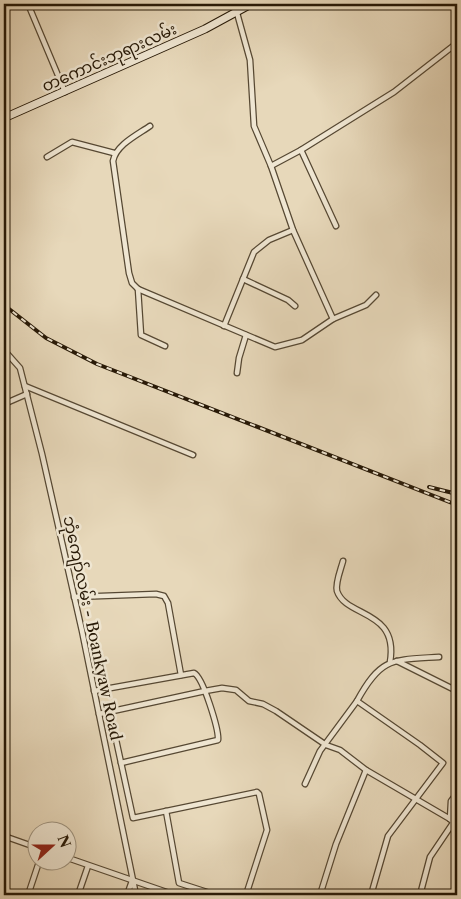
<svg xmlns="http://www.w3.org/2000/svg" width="461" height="899" font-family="'Libre Caslon Text','Noto Sans Myanmar',serif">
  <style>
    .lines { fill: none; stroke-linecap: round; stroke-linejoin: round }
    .street-casing { stroke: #564833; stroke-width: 7 }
    .secondary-casing { stroke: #261806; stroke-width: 9 }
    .street { stroke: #efe6d2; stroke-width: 4.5 }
    .secondary { stroke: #efe6d2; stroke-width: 7 }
    .rail-casing { stroke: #261806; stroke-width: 4 }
    .rail { stroke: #efe6d2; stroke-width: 2; stroke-dasharray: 5.5; stroke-linecap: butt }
    .labels { text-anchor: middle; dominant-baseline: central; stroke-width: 5; stroke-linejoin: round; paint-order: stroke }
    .street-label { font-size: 16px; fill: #261806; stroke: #efe6d2 }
  </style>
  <rect width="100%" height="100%" fill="#e7d8ba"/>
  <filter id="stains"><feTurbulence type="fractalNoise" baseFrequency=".004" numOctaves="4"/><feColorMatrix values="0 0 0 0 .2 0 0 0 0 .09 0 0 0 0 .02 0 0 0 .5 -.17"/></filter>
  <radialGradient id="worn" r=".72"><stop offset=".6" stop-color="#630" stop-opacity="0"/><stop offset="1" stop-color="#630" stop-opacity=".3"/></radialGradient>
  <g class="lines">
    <defs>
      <g id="street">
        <path d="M28,4L65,92"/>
        <path d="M237,13L250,60L254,126L271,166L293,230L333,319"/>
        <path d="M150,126C137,135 116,145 113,161L129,273L132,283L138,289L275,347L302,340L333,319L366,305L376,295"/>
        <path d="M47,157L72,142L114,153"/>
        <path d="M271,166L301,150"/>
        <path d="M336,226L301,150L394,92L457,43"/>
        <path d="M243,279L288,300L295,306"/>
        <path d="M138,289L141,335L165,346"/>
        <path d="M224,326L254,252L269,240L293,230"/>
        <path d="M4,350L20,368L42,454L82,631L136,895"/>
        <path d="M237,373L239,358L246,335"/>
        <path d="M25,386L193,455"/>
        <path d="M4,404L27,394"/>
        <path d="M343,561C341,569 335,583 337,591C346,618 399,609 390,662"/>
        <path d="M74,597L156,594L164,596L168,603L181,675"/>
        <path d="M397,661L457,691"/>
        <path d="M94,691L194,673C203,677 219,730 218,740L121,763"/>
        <path d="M110,712L133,818L257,792L259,794L267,830L246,895"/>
        <path d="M99,714L205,691L222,688L236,690L249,701L263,704L276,711L326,745L340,750L366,770L450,819L457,826"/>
        <path d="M305,784L320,751L357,701"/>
        <path d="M166,811L179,883L216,895"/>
        <path d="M450,819L451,801L457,793"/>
        <path d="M4,836L38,848"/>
        <path d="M68,858L175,895"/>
        <path d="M28,895L39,862"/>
        <path d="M78,895L88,866"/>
        <path d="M127,895L132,881"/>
        <path d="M320,895L336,844L366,770"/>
        <path d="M371,895L388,836L443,763L420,745L357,701C381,657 392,660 439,657"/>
        <path d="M420,895L430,857L453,823"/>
      </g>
      <path id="secondary" d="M4,118L205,29L251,4"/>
    </defs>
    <use href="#street" class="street-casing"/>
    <use href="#secondary" class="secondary-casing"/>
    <use href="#street" class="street"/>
    <use href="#secondary" class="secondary"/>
    <defs>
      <g id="rail">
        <path d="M4,305L46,338L97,364L457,505"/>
        <path d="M429,487L457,494"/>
      </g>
    </defs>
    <use href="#rail" class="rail-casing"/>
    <use href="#rail" class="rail"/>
  </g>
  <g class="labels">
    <g class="street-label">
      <text transform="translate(109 57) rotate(-24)">တကောင်းဘုရားလမ်း</text>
      <text transform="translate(93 628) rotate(78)">ဘုံကျော်လမ်း - Boankyaw Road</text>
    </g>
  </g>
  <rect width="461" height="899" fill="none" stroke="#e7d8ba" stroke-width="20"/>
  <rect x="5" y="5" width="451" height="889" fill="none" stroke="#261806" stroke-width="2.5"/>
  <rect x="10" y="10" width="441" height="879" fill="none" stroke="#261806"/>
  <g transform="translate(52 846) rotate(69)"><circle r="24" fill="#efe6d2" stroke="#9f9480"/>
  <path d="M0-4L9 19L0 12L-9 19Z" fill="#8f2418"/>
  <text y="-8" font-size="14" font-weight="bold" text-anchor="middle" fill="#261806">N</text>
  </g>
  <rect width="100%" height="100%" filter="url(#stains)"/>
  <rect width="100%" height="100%" fill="url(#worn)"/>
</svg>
